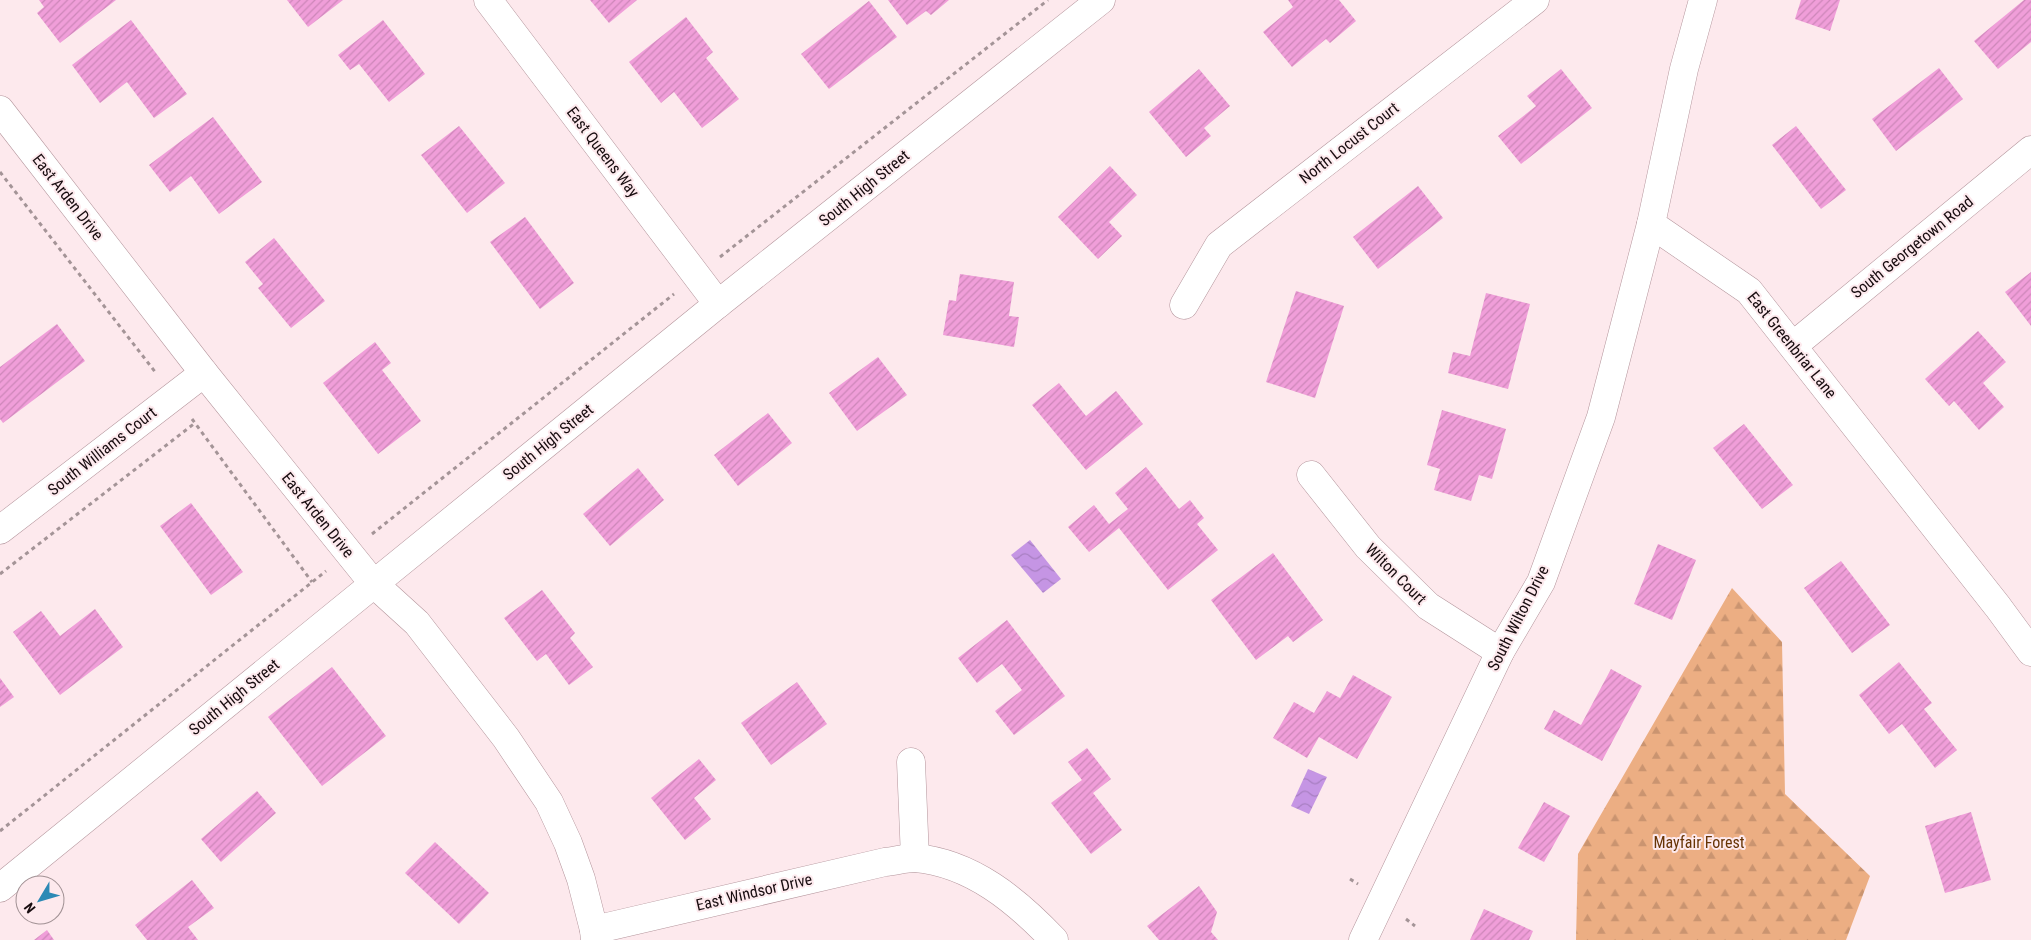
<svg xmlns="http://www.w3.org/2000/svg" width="2031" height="940" font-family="'Roboto Condensed',sans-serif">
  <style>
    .forest { fill: url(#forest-firs) }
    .water { fill: url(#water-waves) }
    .building { fill: url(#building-hatch) }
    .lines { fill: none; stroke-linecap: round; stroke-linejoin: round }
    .street-casing { stroke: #b4959c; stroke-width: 29 }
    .secondary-casing { stroke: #b4959c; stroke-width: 29 }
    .path { stroke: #a49497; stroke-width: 3; stroke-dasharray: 4 4; stroke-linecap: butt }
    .street { stroke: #fff; stroke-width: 28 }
    .secondary { stroke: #fff; stroke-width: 28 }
    .labels { text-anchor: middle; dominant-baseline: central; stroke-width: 4; stroke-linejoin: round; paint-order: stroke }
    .street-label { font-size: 16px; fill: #170c0f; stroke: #fde9ed }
    .park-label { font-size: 16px; fill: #673405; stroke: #fde9ed }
  </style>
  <defs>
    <pattern id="forest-firs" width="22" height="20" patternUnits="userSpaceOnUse" patternTransform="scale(1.25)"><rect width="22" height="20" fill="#ecae83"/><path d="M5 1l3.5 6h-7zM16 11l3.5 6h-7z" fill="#ca9470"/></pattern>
    <pattern id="water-waves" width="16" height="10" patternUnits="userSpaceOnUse" patternTransform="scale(1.25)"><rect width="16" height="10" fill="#c595e4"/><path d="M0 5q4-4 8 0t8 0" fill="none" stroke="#a87fc2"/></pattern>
    <pattern id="building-hatch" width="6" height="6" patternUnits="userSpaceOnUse" patternTransform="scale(1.25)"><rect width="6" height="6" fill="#f09ed9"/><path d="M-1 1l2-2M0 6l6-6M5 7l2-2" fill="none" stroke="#cd87b9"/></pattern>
  </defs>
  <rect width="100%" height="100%" fill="#fde9ed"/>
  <path class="forest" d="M1732,588L1782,642L1785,794L1870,876L1846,940H1576L1578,854Z"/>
  <g class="water">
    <path d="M1030,540L1061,579L1043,593L1011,555Z"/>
    <path d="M1308,769L1327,777L1309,814L1291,806Z"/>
  </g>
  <g class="building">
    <path d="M39,0H116L60,43L37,13L44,7Z"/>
    <path d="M287,0H343L308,27Z"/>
    <path d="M590,0H637L609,23Z"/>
    <path d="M888,0H949L931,15L926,11L907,25Z"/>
    <path d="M1288,0H1339L1356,21L1330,43L1326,39L1292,67L1263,32L1293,7Z"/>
    <path d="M1801,0H1840L1830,31L1795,19Z"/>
    <path d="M2024,0H2031V42L1998,69L1974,41Z"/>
    <path d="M869,1L897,37L829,89L801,54Z"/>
    <path d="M686,17L713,52L706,58L739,99L702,128L674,92L661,103L629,62Z"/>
    <path d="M131,20L187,94L154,118L127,82L100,103L72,65Z"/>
    <path d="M383,20L425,74L389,102L359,64L350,70L338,55Z"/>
    <path d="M1939,68L1963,99L1896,151L1872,119Z"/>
    <path d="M1199,69L1230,106L1204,128L1211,136L1186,157L1149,112Z"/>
    <path d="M1561,69L1592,108L1521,164L1498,136L1536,106L1527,96Z"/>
    <path d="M213,117L262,182L219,214L191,176L170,192L149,165Z"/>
    <path d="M459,126L505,183L467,213L421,155Z"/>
    <path d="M1796,126L1846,190L1821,209L1772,145Z"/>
    <path d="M1110,166L1137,195L1109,222L1122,236L1098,259L1058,217Z"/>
    <path d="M1418,186L1443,218L1378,269L1353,237Z"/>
    <path d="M525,217L574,283L540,309L490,242Z"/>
    <path d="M274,238L325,301L291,328L258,288L263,284L245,262Z"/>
    <path d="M2031,272V326L2005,292Z"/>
    <path d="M960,274L1014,282L1009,316L1019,317L1014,347L943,335L949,300L956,301Z"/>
    <path d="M1296,291L1344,306L1315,398L1266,382Z"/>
    <path d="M1486,293L1530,304L1508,389L1448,373L1453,352L1470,356Z"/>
    <path d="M57,324L85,361L3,423L0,419V367Z"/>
    <path d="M1978,331L2006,362L1983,383L2004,407L1979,430L1954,401L1949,406L1925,379Z"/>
    <path d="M375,342L391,363L382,370L421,421L378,454L323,383Z"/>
    <path d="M878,357L907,395L857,431L829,393Z"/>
    <path d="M1059,383L1086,416L1116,391L1143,424L1086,470L1032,405Z"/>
    <path d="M1442,410L1506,429L1492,479L1479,475L1471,501L1434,490L1440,469L1427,465Z"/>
    <path d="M768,413L792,443L738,486L714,455Z"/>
    <path d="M1744,424L1793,485L1762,509L1713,448Z"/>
    <path d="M1146,467L1179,509L1190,500L1204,518L1197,524L1218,550L1168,590L1119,528L1089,552L1068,527L1094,505L1109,524L1128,509L1115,493Z"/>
    <path d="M638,468L664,500L610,546L583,514Z"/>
    <path d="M191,503L243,572L211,595L160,526Z"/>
    <path d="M1658,544L1696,560L1672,620L1634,604Z"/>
    <path d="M1273,553L1323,620L1293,642L1288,636L1256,660L1211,600Z"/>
    <path d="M1841,561L1890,625L1852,653L1804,588Z"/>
    <path d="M542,590L575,633L570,638L593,667L569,685L546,654L537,661L504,618Z"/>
    <path d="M95,609L123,647L60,695L13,632L41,611L60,636Z"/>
    <path d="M1007,620L1065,696L1014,735L995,711L1022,690L1002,664L977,683L958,658Z"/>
    <path d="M1899,662L1932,703L1924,709L1957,750L1935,768L1902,724L1889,734L1859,695Z"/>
    <path d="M332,667L386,736L322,786L268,717Z"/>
    <path d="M1611,669L1642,686L1602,761L1544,729L1554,710L1581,725Z"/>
    <path d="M1353,675L1392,697L1357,759L1319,737L1307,758L1273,738L1294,702L1314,713L1327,691L1340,698Z"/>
    <path d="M0,678L14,697L0,707Z"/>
    <path d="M797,682L827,724L771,765L741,723Z"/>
    <path d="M1087,748L1111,779L1093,793L1122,830L1091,854L1051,803L1082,780L1068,762Z"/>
    <path d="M699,759L716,780L694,798L711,819L685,840L651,798Z"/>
    <path d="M257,791L276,813L221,862L201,839Z"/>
    <path d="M1544,802L1570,816L1544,862L1518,848Z"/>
    <path d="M1971,812L1991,880L1945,893L1925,826Z"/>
    <path d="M435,842L489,893L459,924L405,873Z"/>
    <path d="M192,880L214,908L188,927L198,940H147L135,925Z"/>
    <path d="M1199,886L1217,912L1211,932L1218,940H1159L1147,926Z"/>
    <path d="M1484,909L1533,931L1529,940H1470Z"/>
    <path d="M47,930L54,940H34Z"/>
  </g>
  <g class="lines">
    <defs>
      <g id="street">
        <path d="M488,0L718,304"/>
        <path d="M1703,0L1684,69L1651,224L1749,291L1998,607L2031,652"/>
        <path d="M0,110L204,373L373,583L417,623L506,738L549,802L568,843L581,879L594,930L595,940"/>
        <path d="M1184,305L1219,245L1535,0"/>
        <path d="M1794,345L2031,150"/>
        <path d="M1311,475L1368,547L1428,606L1500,652"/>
        <path d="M0,530L204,373"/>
        <path d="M911,762L915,858"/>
        <path d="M594,930L885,862C895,861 906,858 915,858C972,863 1017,901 1054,940"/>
        <path d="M1363,940L1500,652L1541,582L1601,417L1651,224"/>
      </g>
      <path id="secondary" d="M0,888L718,304L1101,0"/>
    </defs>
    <use href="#street" class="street-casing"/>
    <use href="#secondary" class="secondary-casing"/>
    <g class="path">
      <path d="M0,172L156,373"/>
      <path d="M720,257L1048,0"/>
      <path d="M192,419L312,582"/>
      <path d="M372,534L674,294"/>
      <path d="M0,574L195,423"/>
      <path d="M0,831L326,571"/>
      <path d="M1350,879L1358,884"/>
      <path d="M1406,919L1415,926"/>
    </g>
    <use href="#street" class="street"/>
    <use href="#secondary" class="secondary"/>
  </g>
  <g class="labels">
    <g class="street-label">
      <text transform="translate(1349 143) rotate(-38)">North Locust Court</text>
      <text transform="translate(603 152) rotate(53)">East Queens Way</text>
      <text transform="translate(864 188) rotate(-39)">South High Street</text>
      <text transform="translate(68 197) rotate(52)">East Arden Drive</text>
      <text transform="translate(1912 247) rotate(-39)">South Georgetown Road</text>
      <text transform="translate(1792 345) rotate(51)">East Greenbriar Lane</text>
      <text transform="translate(548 442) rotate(-39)">South High Street</text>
      <text transform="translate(102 451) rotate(-38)">South Williams Court</text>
      <text transform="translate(318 515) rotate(51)">East Arden Drive</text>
      <text transform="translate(1396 574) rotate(45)">Wilton Court</text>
      <text transform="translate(1518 618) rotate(-63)">South Wilton Drive</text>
      <text transform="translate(234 697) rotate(-39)">South High Street</text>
      <text transform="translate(754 892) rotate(-13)">East Windsor Drive</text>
    </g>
    <g class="park-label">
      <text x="1699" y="842">Mayfair Forest</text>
    </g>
  </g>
  <g transform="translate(40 900) rotate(232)"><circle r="24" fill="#fde9ed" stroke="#a19194"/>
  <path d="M0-4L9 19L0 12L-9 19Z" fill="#2c89b5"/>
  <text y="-8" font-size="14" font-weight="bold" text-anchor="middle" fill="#170c0f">N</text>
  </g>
</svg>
